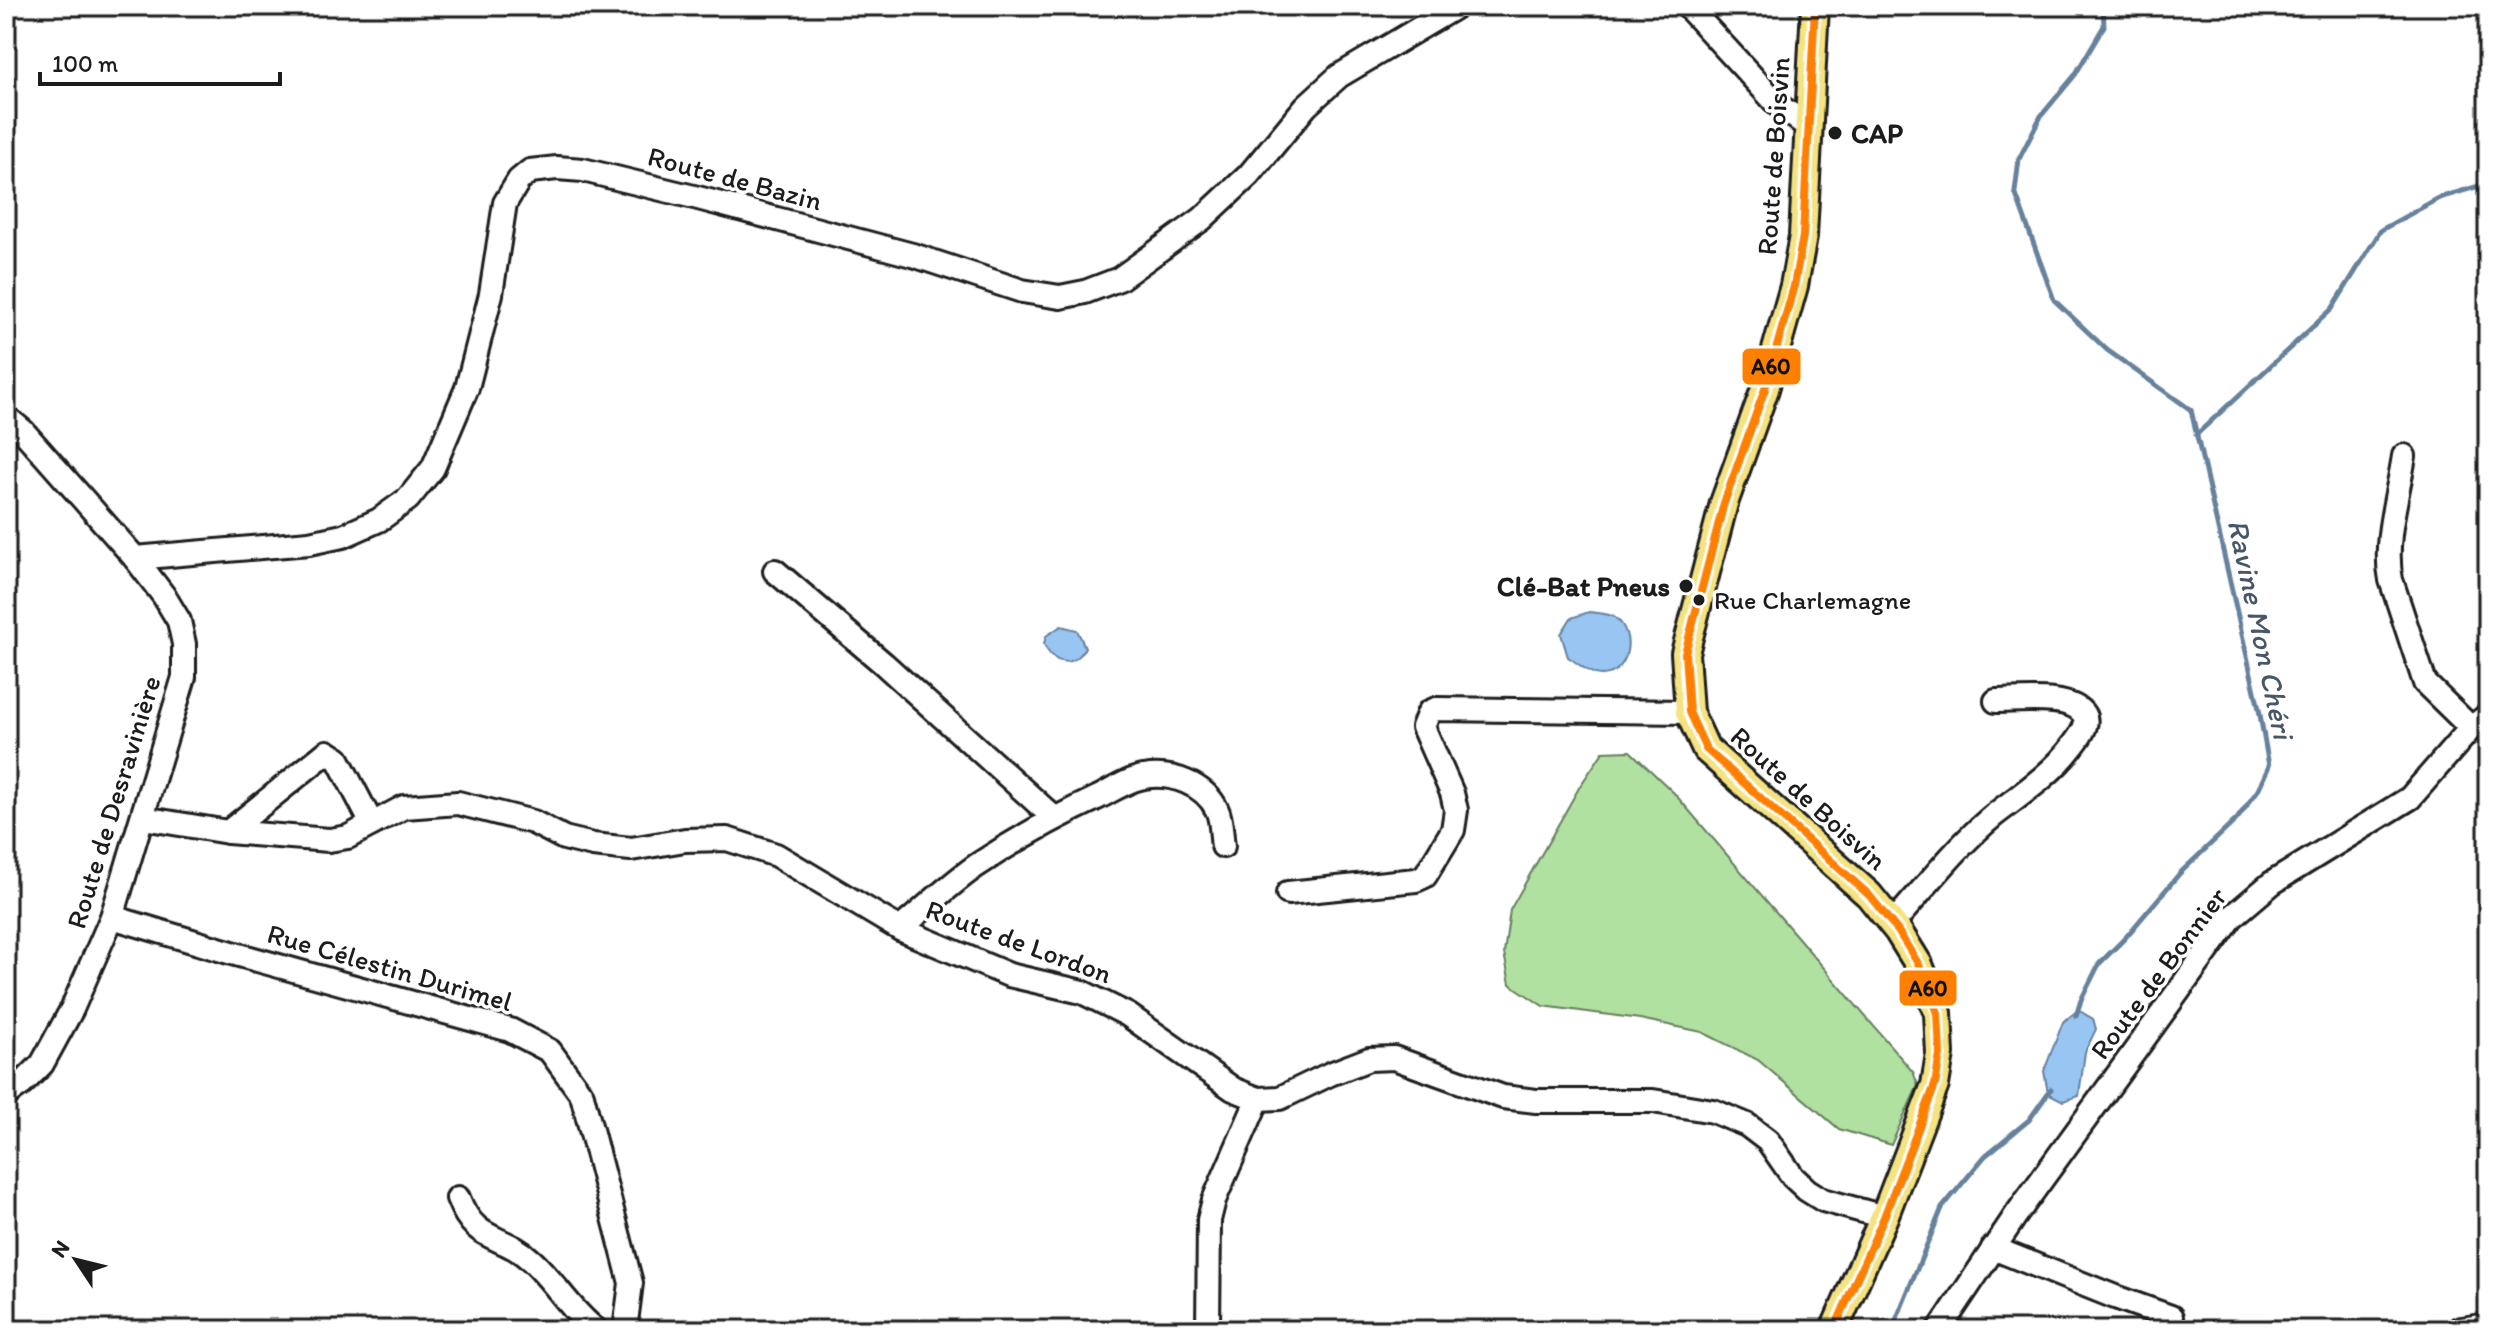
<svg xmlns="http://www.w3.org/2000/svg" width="2494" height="1336" font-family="Itim,sans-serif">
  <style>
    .green { fill: #b0e1a1; stroke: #667e5e; stroke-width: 2 }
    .water { fill: #98c5f2; stroke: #66819c; stroke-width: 2 }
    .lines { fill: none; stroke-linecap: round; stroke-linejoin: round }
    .stream { stroke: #66819c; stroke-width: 5 }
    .minor-casing { stroke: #1c1c1c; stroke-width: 28 }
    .major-casing { stroke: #1c1c1c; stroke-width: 32 }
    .minor { stroke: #fff; stroke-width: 22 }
    .major { stroke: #f5e382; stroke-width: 26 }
    .bus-1-casing { stroke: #fff; stroke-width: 14 }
    .bus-1 { stroke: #ff8000; stroke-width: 8 }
    .poi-dot { fill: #1c1c1c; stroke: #fff; stroke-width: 3 }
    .labels { text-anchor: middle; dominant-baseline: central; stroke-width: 7; stroke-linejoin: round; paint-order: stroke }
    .bus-label { font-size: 26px; fill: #1c1c1c; stroke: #fff; text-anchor: start }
    .poi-label { font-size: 28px; font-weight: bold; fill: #1c1c1c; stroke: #fff; text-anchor: start }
    .street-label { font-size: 28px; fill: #1c1c1c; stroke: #fff }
    .water-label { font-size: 30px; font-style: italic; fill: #475767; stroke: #fff }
    .line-badge { stroke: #fff; stroke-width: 3 }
    .pale-badge-label { font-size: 22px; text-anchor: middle; font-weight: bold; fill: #111 }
  </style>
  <rect width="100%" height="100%" fill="#fff"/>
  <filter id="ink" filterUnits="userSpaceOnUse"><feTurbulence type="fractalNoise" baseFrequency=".0125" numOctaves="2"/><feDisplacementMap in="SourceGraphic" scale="16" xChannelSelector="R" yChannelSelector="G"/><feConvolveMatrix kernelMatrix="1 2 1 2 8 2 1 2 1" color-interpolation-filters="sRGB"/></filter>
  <g filter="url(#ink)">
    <path class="green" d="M1630,751L1674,793L1913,1072L1918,1085L1891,1145L1839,1129L1758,1060L1702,1032L1640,1019L1543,1006L1510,984L1504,953L1510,910L1580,786L1603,752Z"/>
    <g class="water">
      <path d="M1589,612C1595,613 1608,613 1614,617C1639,633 1628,682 1595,674C1586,671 1576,662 1568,657L1561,634L1571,618Z"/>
      <path d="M1061,626L1077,630L1085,647C1075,669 1052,665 1044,644L1046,636Z"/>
      <path d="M2078,1010L2093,1019L2096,1029L2085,1052L2079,1096L2063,1101L2048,1093L2044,1071L2063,1022Z"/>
    </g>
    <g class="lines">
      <g class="stream">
        <path d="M2196,435L2332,309L2381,230L2439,198L2479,186L2488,187"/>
        <path d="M2076,1016L2081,1000L2099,964L2125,938L2180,873L2237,819L2258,790L2269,766L2259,709L2191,410L2107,350L2054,300L2015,192L2019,159L2041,116L2075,75L2104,26L2103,6"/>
        <path d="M1892,1330L1942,1208L1985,1156L2029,1120L2051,1089"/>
      </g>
      <defs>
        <g id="minor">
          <path d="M1687,6L1778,105L1810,128"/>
          <path d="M6,417L23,431L135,558L164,596L179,621L184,644V677L112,917L72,1009L42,1064L22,1084L6,1095"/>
          <path d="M2404,456C2398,496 2383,541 2391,580L2425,683L2471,728"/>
          <path d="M135,558L309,543L343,536L379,520L408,499L433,468L467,388L491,294L505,203L519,180L530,171L557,168L583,170L698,198L916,256L1022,291L1060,297L1085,292L1119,279L1202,219L1249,175L1306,106L1339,76L1457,6"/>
          <path d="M775,571L884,664L1054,818"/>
          <path d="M143,818L228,832L329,840L348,837L404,807L458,803L533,822L564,838L593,845L631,849L685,840L727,839L776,855L900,929L1009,975L1082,992L1128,1015L1233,1089L1258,1099L1280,1098L1330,1074L1369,1059L1394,1058L1503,1097L1536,1101H1653L1713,1111L1747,1125L1768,1141L1793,1177L1807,1190L1823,1200L1884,1217"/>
          <path d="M228,832L327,752L338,759L372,824"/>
          <path d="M1288,893L1416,880L1425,876L1453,830L1456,810L1452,793L1423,727L1429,712L1436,709L1689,712"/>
          <path d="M112,917L232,953L510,1030L550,1051L582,1095L631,1283L625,1330"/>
          <path d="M1892,924C1925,888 1956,847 1993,816C2020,795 2051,775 2072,747C2078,739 2090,725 2084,715C2072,694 2018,701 1996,701"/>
          <path d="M900,929C925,908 949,885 976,866C1015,840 1056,817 1099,797C1113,790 1129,779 1144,777C1171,772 1205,784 1217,810C1222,820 1221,835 1223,846"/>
          <path d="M458,1198C476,1245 501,1232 532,1261C555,1282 571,1311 596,1330"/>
          <path d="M1993,1248L2115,1297L2171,1317"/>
          <path d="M1208,1330L1209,1220L1214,1200L1258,1099"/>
          <path d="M1939,1330L2016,1215L2232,917L2272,883L2410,798L2471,728L2488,715"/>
          <path d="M2455,1330L2488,1325"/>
        </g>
        <path id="major" d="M1815,6L1803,236L1794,286L1765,389L1724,503L1685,653L1689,712L1706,749L1869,895L1898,931L1919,965L1938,1013L1940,1054L1935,1085L1884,1217L1834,1330"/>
      </defs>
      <use href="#minor" class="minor-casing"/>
      <use href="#major" class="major-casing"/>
      <use href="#minor" class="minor"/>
      <use href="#major" class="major"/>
      <defs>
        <path id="bus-1" d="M1815,6L1803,236L1794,286L1765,389L1724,503L1685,653L1689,712L1706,749L1869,895L1898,931L1919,965L1938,1013L1940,1054L1935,1085L1884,1217L1834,1330"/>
      </defs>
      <use href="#bus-1" class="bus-1-casing"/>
      <use href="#bus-1" class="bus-1"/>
    </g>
  </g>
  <g class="poi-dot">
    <circle cx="1835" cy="133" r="8"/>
    <circle cx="1686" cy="586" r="8"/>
    <circle cx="1699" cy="600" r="7"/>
  </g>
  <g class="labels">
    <g class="bus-label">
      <text x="1714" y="600">Rue Charlemagne</text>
    </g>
    <g class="poi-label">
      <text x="1851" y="133">CAP</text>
      <text x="1670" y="586" text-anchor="end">Clé-Bat Pneus</text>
    </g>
    <g class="street-label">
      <text transform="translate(1773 156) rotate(-86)">Route de Boisvin</text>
      <text transform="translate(735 178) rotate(15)">Route de Bazin</text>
      <text transform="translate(1809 798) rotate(42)">Route de Boisvin</text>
      <text transform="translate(113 802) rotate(-73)">Route de Desravinière</text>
      <text transform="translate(1019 941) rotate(20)">Route de Lordon</text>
      <text transform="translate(390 967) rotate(16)">Rue Célestin Durimel</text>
      <text transform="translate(2158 973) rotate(-53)">Route de Bonnier</text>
    </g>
    <g class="water-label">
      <text transform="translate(2261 629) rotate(78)">Ravine Mon Chéri</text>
    </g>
  </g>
  <g class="line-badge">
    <rect x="1741" y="347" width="61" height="39" rx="8" fill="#ff8000"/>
    <rect x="1898" y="969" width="60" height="38" rx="8" fill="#ff8000"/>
  </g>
  <g class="pale-badge-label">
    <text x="1771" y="374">A60</text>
    <text x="1928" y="996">A60</text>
  </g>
  <rect width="2494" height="1336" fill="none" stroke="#fff" stroke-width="32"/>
  <rect x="16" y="16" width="2462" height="1304" fill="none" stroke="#1c1c1c" stroke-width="3" filter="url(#ink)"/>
  <g transform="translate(76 1260) rotate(305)" stroke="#ffffff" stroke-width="6" paint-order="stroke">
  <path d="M0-6L14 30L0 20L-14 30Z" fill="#1c1c1c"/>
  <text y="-12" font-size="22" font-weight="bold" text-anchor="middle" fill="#1c1c1c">N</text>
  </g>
  <path d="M40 72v12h240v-12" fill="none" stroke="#1c1c1c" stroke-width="4"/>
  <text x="52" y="72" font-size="24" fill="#1c1c1c" stroke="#ffffff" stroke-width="6" paint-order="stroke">100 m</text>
</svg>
